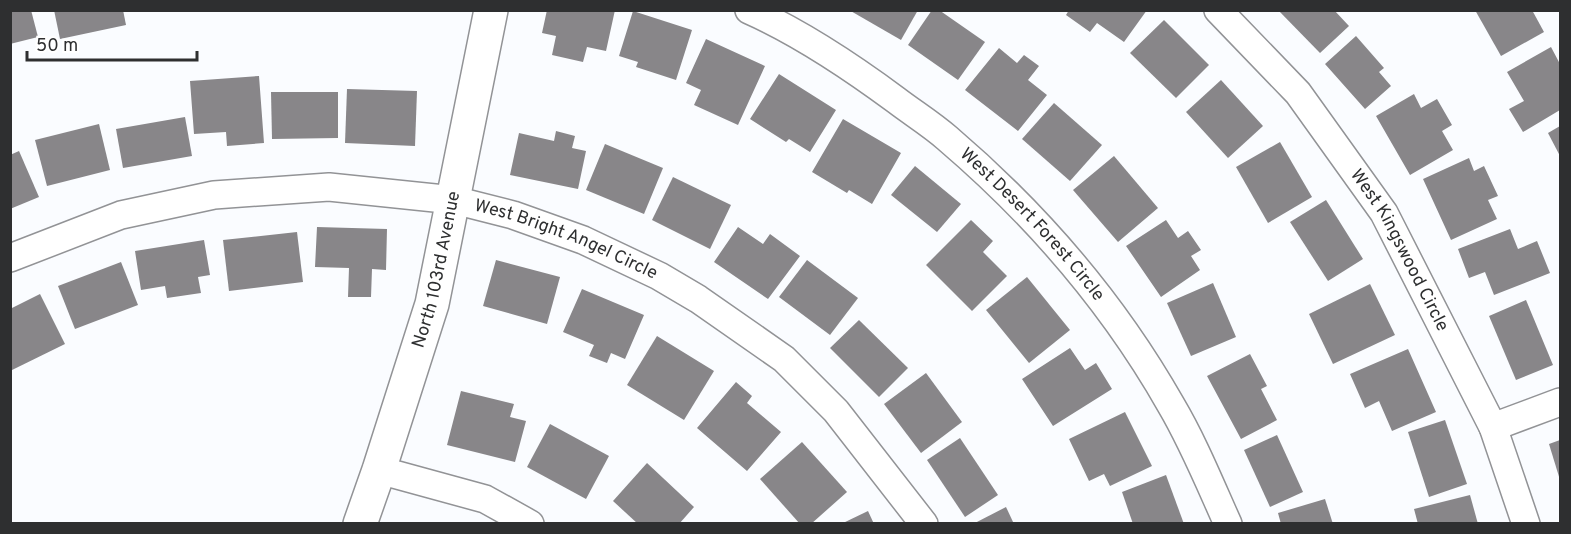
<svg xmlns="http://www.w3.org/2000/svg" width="1571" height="534" font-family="Overpass,sans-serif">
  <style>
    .building { fill: #888689 }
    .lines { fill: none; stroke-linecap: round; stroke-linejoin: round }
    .street-casing { stroke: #929396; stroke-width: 30 }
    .secondary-casing { stroke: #929396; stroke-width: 36 }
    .street { stroke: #fff; stroke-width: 27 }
    .secondary { stroke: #fff; stroke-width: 33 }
    .labels { text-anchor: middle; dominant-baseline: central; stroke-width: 6; stroke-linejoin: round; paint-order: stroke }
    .street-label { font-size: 18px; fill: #2e2f30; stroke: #fff }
  </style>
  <rect width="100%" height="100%" fill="#fafcff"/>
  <g class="building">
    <path d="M10,10H31L38,37L10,44Z"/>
    <path d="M54,10H123L126,25L60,39Z"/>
    <path d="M547,10H615L606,51L587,47L583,62L552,55L556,36L542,33Z"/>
    <path d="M849,10H918L901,40Z"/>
    <path d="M932,10H939L985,42L958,80L908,45Z"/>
    <path d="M1069,10H1147L1124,42L1097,23L1090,32L1066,15Z"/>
    <path d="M1278,10H1334L1349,26L1320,53Z"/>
    <path d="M1475,10H1532L1544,32L1501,56Z"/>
    <path d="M633,11L692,30L676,80L636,67L638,62L619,56Z"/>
    <path d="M1164,20L1209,65L1176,98L1130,53Z"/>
    <path d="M1356,36L1384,68L1379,72L1391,86L1365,109L1325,64Z"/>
    <path d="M706,39L765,66L738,125L694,105L701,90L686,83Z"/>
    <path d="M1551,47L1560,64V110L1523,132L1509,109L1524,101L1507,72Z"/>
    <path d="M999,48L1017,63L1024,55L1039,66L1028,80L1047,95L1018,131L965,90Z"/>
    <path d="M779,74L836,110L810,152L789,139L786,142L750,119Z"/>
    <path d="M259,76L264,143L227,146L226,132L194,134L190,81Z"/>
    <path d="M1221,80L1263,126L1228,158L1186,112Z"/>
    <path d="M347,89L417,91L415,146L345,143Z"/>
    <path d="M271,92H338V138L272,139Z"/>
    <path d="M1414,94L1421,108L1437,99L1452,125L1442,131L1453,150L1410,175L1376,116Z"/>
    <path d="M1054,103L1102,145L1070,181L1022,139Z"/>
    <path d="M185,117L192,156L123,168L116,129Z"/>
    <path d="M843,119L901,153L872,204L849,190L847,193L812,172Z"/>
    <path d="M99,124L110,170L47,186L35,140Z"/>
    <path d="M1560,126V156L1548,133Z"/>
    <path d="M556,131L575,136L572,148L586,151L578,189L510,175L519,133L554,141Z"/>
    <path d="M1280,142L1312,197L1268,223L1236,167Z"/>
    <path d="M605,144L663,168L644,214L586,190Z"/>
    <path d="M19,151L39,197L10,209V155Z"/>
    <path d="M1114,156L1158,208L1118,242L1073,190Z"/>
    <path d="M1469,158L1474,171L1484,166L1498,196L1488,200L1497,219L1451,240L1423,179Z"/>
    <path d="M915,166L961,204L937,232L891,195Z"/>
    <path d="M673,177L731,205L710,249L652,220Z"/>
    <path d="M1326,200L1363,259L1328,281L1290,222Z"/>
    <path d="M971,220L993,241L983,252L1007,276L972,311L926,265Z"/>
    <path d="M1166,220L1178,238L1188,231L1201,250L1191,256L1200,270L1161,297L1126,246Z"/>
    <path d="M317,227L387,229L386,270L372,269L371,297H348L349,268L315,267Z"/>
    <path d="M738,227L763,244L770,234L800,256L768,299L714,262Z"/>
    <path d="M1510,229L1518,249L1537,241L1550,273L1494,295L1485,272L1469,278L1458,249Z"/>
    <path d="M297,232L303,282L229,291L223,240Z"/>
    <path d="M204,240L210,275L198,277L201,293L167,298L165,286L141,290L135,251Z"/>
    <path d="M496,260L560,277L547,324L483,306Z"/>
    <path d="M807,260L858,298L830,335L779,297Z"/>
    <path d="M121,262L138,305L75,329L58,286Z"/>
    <path d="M1027,277L1070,330L1029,363L986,310Z"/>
    <path d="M1213,283L1236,337L1191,356L1167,303Z"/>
    <path d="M1370,284L1395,335L1333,364L1309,314Z"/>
    <path d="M582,289L644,315L625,359L611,353L607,363L589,356L594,345L563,332Z"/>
    <path d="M40,294L65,344L10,371V309Z"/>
    <path d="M1526,300L1553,365L1516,380L1489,316Z"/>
    <path d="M859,320L908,368L879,397L830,348Z"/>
    <path d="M657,336L714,371L684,420L627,385Z"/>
    <path d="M1070,348L1085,370L1096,363L1112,389L1053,426L1022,379Z"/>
    <path d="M1408,349L1436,412L1392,431L1379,401L1365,408L1350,374Z"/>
    <path d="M1250,354L1267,386L1261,389L1277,420L1241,439L1207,376Z"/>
    <path d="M926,373L962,422L921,453L884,404Z"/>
    <path d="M736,382L752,396L747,403L781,432L747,471L697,428Z"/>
    <path d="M461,391L514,404L510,417L526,421L515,462L447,445Z"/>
    <path d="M1125,412L1152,466L1110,486L1104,474L1089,481L1069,439Z"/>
    <path d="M1445,420L1467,484L1429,497L1408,432Z"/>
    <path d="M550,424L609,456L586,499L527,467Z"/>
    <path d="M1277,435L1303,492L1270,507L1244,450Z"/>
    <path d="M960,438L998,495L965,517L927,460Z"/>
    <path d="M1560,440V480L1549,444Z"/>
    <path d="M802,442L847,492L811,524H800L760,479Z"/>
    <path d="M647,463L694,507L679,524H638L613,501Z"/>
    <path d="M1166,475L1184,524H1133L1122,492Z"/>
    <path d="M1470,495L1478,524H1418L1414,509Z"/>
    <path d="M1325,499L1333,524H1281L1278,513Z"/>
    <path d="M1006,507L1014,524H973Z"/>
    <path d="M868,511L874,524H841Z"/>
  </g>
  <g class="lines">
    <defs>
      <g id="street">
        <path id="s1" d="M749,10C801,33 850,66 896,100C913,113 931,124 947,138C1036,214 1113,303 1171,405C1193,442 1210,484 1228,524"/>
        <path id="s2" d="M1218,10L1298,93L1384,213L1493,427L1526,524"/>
        <path id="s3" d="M10,258L121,215L214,195L329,187L454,200L513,215L583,240L659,276L698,299L784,359L836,411L924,524"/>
        <path d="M1493,427L1560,402"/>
        <path d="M379,470L485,499L530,524"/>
      </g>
      <g id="secondary">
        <path id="s4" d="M360,524L379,470L432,304L491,10"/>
      </g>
    </defs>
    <use href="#street" class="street-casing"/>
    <use href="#secondary" class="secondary-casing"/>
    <use href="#street" class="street"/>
    <use href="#secondary" class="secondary"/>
  </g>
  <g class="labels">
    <g class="street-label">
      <text stroke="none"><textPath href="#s1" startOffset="358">West Desert Forest Circle</textPath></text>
      <text stroke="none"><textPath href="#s3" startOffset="574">West Bright Angel Circle</textPath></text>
      <text stroke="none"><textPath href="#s2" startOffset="303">West Kingswood Circle</textPath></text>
      <text stroke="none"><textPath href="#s4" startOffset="266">North 103rd Avenue</textPath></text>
    </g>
  </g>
  <rect width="1571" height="534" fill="none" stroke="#2e2f30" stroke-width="24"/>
  <path d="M27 51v9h170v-9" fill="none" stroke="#2e2f30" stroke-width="3"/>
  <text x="36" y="51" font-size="18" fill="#2e2f30" stroke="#ffffff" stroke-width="4.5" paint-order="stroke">50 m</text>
</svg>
